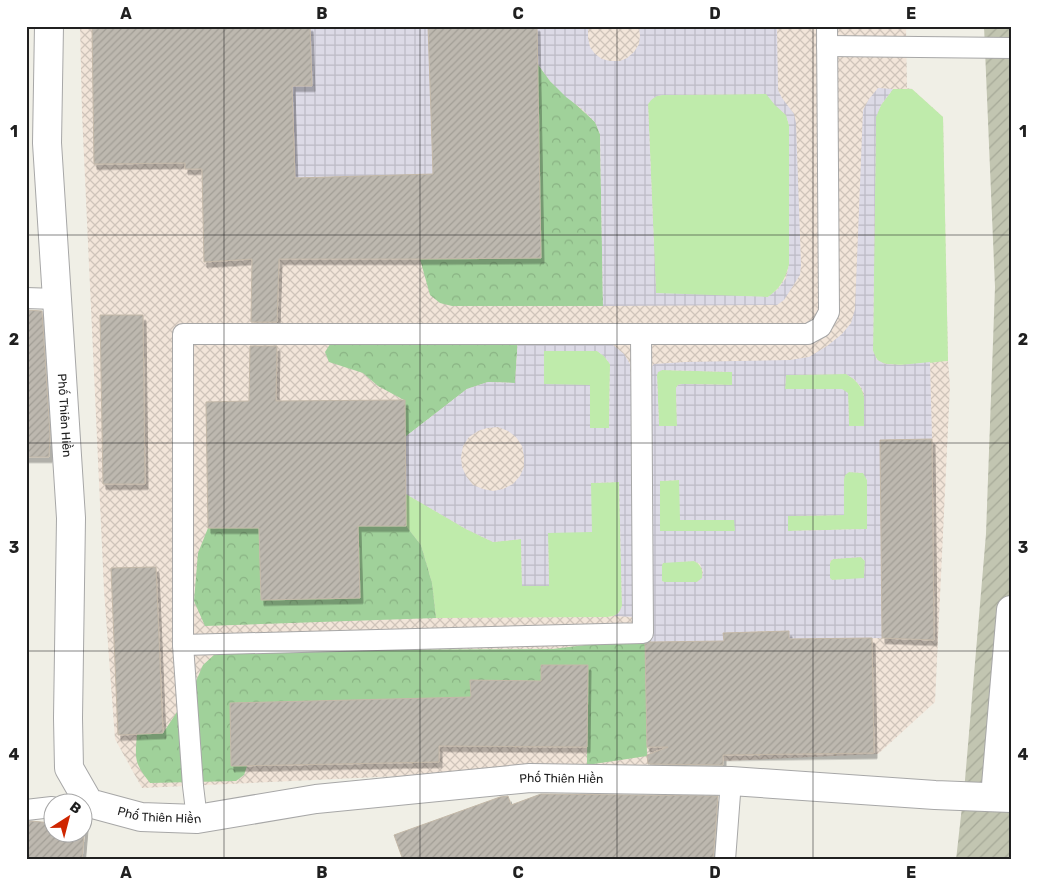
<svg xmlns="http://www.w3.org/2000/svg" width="1037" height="886" font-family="Rubik,sans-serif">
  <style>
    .military { fill: url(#military-cross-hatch) }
    .construction { fill: url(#construction-furrows) }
    .grass { fill: #bfebab }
    .forest { fill: url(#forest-crowns) }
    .plaza { fill: url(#plaza-grid); fill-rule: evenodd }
    .building { fill: url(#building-hatch); stroke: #c3b8a8; filter: url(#shadow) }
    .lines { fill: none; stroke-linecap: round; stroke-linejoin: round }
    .lane-casing { stroke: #a7a7a7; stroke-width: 22 }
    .street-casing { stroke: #a7a7a7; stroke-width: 30 }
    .lane { stroke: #fff; stroke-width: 20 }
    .street { stroke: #fff; stroke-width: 28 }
    .grid { fill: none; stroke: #202020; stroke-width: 1; stroke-opacity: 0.55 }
    .labels { text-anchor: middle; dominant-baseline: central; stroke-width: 4.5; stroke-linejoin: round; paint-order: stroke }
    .street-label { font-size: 12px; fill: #202020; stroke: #fff }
    .neatline { fill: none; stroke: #202020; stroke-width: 2 }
    .grid-label { font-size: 16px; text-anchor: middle; font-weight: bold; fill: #202020 }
  </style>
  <defs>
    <pattern id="military-cross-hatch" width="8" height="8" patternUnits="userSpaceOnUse" patternTransform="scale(1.25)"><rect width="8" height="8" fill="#f2e5d9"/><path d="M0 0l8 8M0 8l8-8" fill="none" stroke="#cfc4ba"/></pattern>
    <pattern id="construction-furrows" width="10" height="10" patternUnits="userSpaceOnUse" patternTransform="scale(1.25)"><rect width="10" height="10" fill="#c2c5b1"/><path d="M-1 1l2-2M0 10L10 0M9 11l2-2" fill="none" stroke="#a6a998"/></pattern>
    <pattern id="forest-crowns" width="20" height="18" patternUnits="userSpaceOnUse" patternTransform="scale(1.25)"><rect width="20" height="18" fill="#a0d19a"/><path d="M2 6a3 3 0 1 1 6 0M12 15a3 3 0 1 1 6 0" fill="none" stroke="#8ab384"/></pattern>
    <pattern id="plaza-grid" width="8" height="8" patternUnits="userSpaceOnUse" patternTransform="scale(1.25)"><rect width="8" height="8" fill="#dcdae6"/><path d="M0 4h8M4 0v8" fill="none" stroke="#bcbbc5"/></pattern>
    <pattern id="building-hatch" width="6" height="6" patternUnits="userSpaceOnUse" patternTransform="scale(1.25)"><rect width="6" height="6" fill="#bdb8af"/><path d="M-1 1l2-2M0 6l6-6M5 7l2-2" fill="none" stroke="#a29e96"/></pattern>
    <filter id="shadow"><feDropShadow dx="3" dy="5.5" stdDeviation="0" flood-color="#0004"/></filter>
  </defs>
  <rect width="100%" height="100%" fill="#f0efe6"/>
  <path class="military" d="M80,26H906L907,88L912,89L943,117L948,361L950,386L935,702L878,754L142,788L115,739L104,590L82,113Z"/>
  <path class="construction" d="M984,26H1011V860H956L965,780L986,534L995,287Z"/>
  <g class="grass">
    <path d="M893,89H912L943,117L948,361C933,362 891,369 879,361C876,359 875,355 873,351L876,117L881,105Z"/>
    <path d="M767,94L775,105L786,115L789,125V265C785,279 780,289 768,297L656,294L648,104C652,98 655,96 662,95Z"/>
    <path d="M544,351H597L604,356L610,364L609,428H590L543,384Z"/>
    <path d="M662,370L733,372L732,385L682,384L678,385L676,388L677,426H659L657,375L658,372Z"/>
    <path d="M846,374C869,387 864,403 865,426L849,427L848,393L785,389L786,375Z"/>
    <path d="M849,472L864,473L867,480V529L787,531L788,516L844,515V479L845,475Z"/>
    <path d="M679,480L735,520V531L660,532V481Z"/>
    <path d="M619,482L622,606C619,614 616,616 607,617L436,618L432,583L421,545L406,526V494L466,529L493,542L521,539L522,586H549L548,533L591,483Z"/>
    <path d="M861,557L865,561L864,579L832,580L830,578C829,572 828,562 833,559Z"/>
    <path d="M694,561C701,565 703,569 702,578L697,582H664L662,581V565L663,562Z"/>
  </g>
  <g class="forest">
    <path d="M537,63L550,81L595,122L600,134L603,306H452L440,303L430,295L420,259L541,258Z"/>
    <path d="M334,338H518L515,383L488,382L467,389L405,437L404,400L378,386L363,373L329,362L325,352Z"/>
    <path d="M358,526H406L421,545L432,583L436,618L205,626L194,601L198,553L208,528H259L261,600L360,598Z"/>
    <path d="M618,641L645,643L647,756L587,765L588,665H542L541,681L471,680V701L438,698L230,703L231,766H247L244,775L236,781L150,783C134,762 135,760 137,734L163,733L193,688L203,665L214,655L237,650L553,649Z"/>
  </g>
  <g class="plaza">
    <path d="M310,26H429L433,174L258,179L257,161L295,159L292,86L312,85Z"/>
    <path d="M537,26H589L588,30V38L590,47L595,54L602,59L610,61H620L627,58L634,52L639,44L640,36L639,26H777L778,90L782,98L794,114L796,123L801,265L800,275L784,300L777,305L603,306L600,134L595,122L582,109L566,97L550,81L537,63ZM766,94L775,105L786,115L789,125V265L786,278L778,289L768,297L656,293L648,104L652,99L657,96L662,95Z"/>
    <path d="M878,88L893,89L881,105L876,117L873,351L877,360L885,364L901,365L930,362L932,439L880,440L882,638L789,639V631H769L724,633V641L651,642L648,371L654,364L686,362L790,360L809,357L827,346L842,334L851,323L855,309L863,110L869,99ZM662,370L732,372V385L682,384L678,385L676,388L677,426H659L657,375L658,372ZM846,374L854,379L861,387L864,393V426H849L848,393L842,389H785L786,375ZM849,472L863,473L867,480V529L788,531V516L844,515V479L845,475ZM679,480L680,520H734L735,531H660V481ZM861,557L865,561L864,578L832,580L830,578V562L831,560L833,559ZM694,561L700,564L703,571L702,578L697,582H664L662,581V565L663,563Z"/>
    <path d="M518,338L604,341L613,345L624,354L630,364L635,461L634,617L614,616L619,613L622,606L619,482L591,483L592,532L548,533L549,586H522L521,539L493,542L466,529L406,494L405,437L467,389L488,382L515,383ZM544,351H597L604,356L610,364L609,428H590V385L544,384ZM498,427L508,431L516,437L522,446L524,456V467L520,476L513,484L503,489L493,491L483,489L473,485L466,476L462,467L461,457L463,446L469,437L478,431L487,428Z"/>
  </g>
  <g class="building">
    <path d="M92,26H310L312,86H292L295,178L433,174L428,26H537L541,258L420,259H279L277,322H251L252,259L204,262L202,169H185V163L94,164Z"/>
    <path d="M26,310L42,311L50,435L49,457H26Z"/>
    <path d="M100,315H143L145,484H103Z"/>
    <path d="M250,346H277L276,401L405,400L406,526H358L360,598L261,600L259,528H208L206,402L249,401Z"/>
    <path d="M932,439L934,640L882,638L880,440Z"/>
    <path d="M156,567L163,733L118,735L111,568Z"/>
    <path d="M789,631V639L872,638L874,753L723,755V765L648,764L647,755L668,747H647L645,644L650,642L724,641L723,633Z"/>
    <path d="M541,665H588L587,747L439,746V762L231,766L230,703L471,697L470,680L541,681Z"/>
    <path d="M541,794L718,796L713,860H403L394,835L500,797L508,796L511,805Z"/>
    <path d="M31,821L52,823V834H82V825H85L82,860H26V822Z"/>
  </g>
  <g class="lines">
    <defs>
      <g id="lane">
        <path d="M827,46L1011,48"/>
        <path d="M26,298L56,299"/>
        <path d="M183,645L643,633L641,334"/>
        <path d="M26,810L52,807"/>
        <path d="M197,819L193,786L183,645V334H808L821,327L829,312L827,26"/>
        <path d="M725,860L731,781"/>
      </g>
      <g id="street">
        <path id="s1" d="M49,26L47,143L71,518L68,718L69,768L89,803L141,817L197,819L316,799L530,778L731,781L935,795L1011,798"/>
        <path d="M995,797L1011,610"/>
      </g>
    </defs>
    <use href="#lane" class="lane-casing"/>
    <use href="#street" class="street-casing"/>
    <use href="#lane" class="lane"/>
    <use href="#street" class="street"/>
  </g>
  <path class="grid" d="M224,26V860M420,26V860M617,26V860M813,26V860M26,235H1011M26,443H1011M26,651H1011"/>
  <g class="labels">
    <g class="street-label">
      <text stroke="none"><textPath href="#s1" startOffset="390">Phố Thiên Hiền</textPath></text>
      <text stroke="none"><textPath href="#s1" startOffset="1260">Phố Thiên Hiền</textPath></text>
      <text stroke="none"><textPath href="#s1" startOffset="855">Phố Thiên Hiền</textPath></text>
    </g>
  </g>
  <rect width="1037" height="886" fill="none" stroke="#ffffff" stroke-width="55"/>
  <g transform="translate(68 818) rotate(36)"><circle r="24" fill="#ffffff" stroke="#a6a6a6"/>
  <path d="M0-4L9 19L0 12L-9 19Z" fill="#cf2600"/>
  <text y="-8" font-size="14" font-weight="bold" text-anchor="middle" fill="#202020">B</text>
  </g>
  <rect x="28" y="28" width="982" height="830" class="neatline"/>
  <g class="grid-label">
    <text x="126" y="19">A</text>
    <text x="322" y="19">B</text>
    <text x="518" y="19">C</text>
    <text x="715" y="19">D</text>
    <text x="911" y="19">E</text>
    <text x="14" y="137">1</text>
    <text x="1023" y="137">1</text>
    <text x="14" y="345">2</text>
    <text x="1023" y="345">2</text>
    <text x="14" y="553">3</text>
    <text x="1023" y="553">3</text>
    <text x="14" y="760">4</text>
    <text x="1023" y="760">4</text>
    <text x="126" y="878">A</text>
    <text x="322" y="878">B</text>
    <text x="518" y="878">C</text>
    <text x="715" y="878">D</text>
    <text x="911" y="878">E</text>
  </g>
</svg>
